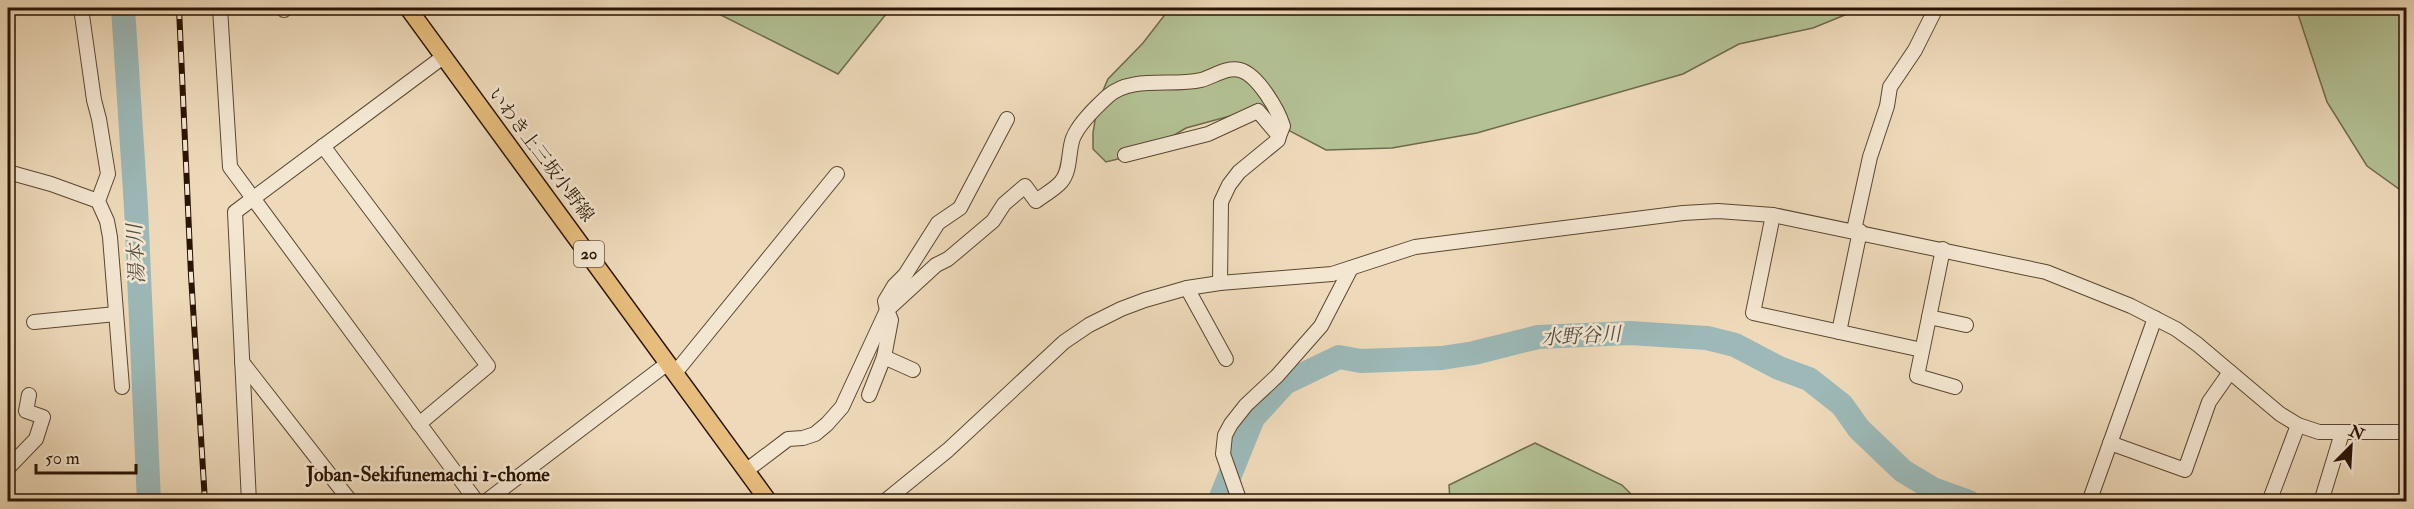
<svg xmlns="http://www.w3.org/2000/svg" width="2414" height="509" font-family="'IM FELL Double Pica','Noto Serif JP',serif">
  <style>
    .green { fill: #b3c194; stroke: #6e6a4b; stroke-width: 1.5 }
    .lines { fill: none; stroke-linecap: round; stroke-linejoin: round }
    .river { stroke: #9cb9b8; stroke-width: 24 }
    .minor-casing { stroke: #5a4630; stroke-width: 16 }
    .major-casing { stroke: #291402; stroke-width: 19 }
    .minor { stroke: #f4e7d2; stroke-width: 14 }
    .major { stroke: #e7bd7d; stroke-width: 16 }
    .rail-casing { stroke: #291402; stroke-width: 6 }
    .rail { stroke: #f4e7d2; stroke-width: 4; stroke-dasharray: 11; stroke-linecap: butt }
    .labels { text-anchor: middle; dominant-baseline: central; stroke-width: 5; stroke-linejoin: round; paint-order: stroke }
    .shield { fill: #f4e7d2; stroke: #665340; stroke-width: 1.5 }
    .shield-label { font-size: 16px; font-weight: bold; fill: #291402 }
    .street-label { font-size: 18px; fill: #291402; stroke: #f4e7d2 }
    .water-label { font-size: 20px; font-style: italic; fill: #514e42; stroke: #f4e7d2 }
    .neighbourhood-label { font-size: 20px; font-weight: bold; fill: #291402; stroke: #f4e7d2 }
  </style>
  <rect width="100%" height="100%" fill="#eedaba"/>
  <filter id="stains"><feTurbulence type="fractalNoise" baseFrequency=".00333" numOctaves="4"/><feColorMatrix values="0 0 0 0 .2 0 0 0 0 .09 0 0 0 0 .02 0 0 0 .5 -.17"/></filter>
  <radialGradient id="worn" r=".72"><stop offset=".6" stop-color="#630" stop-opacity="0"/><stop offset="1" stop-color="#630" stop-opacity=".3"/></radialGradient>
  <g class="green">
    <path d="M707,8H891L838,74Z"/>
    <path d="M1170,8H1862L1813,28L1739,44L1683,74L1477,133L1392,148L1326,150L1269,120L1230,116L1186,128L1146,152L1106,162L1093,149V133L1098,102L1108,79L1143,43Z"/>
    <path d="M2296,8H2406V194L2367,166L2327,102Z"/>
    <path d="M1535,443L1622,485L1638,501H1450L1449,485Z"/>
  </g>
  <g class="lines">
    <g class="river">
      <path d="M123,8L136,207L149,502"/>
      <path d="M1219,502L1253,418L1285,383L1339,357L1361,361L1442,358L1474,353L1538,337L1630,333L1707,338L1735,345L1779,368L1809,379L1842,405L1859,429L1903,471L1933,489L1969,502"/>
    </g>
    <defs>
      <g id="minor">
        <path d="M81,8L94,100L99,119L108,174L98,201L107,221L110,237L122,387"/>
        <path d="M220,8L230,167L477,502"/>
        <path d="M282,8L284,10"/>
        <path d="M323,146L488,366L419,424"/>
        <path d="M1125,155L1208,134L1258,111L1279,136L1278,140L1239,172L1229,185L1221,202L1220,283"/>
        <path d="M8,172L51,184L98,201"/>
        <path d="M1773,215L1753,313L1922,350"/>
        <path d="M1854,230L1870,157L1887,106L1890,87L1915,50L1936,8"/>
        <path d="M1943,249L1917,376L1955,387"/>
        <path d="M1187,288L1226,359"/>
        <path d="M1929,317L1966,325"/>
        <path d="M34,322L116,314"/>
        <path d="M1839,332L1860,231"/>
        <path d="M242,362L351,502"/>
        <path d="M913,370L884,357L891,320L887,310L936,265L948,259L993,221L1004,204L1025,186L1036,201C1044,195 1055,189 1061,182C1071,171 1068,151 1073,138C1079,123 1096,107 1108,96C1132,75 1172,87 1201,80C1213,77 1227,66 1240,70C1258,75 1278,110 1283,126L1279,136"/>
        <path d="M675,373L837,174"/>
        <path d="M869,395L884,357"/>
        <path d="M2110,443L2185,470L2209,402L2230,372"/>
        <path d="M8,468L36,439L43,417L26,411L29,395"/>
        <path d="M747,470L788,439L803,438L815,434L827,424L842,407L887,310L885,301L894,286L905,275L938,223L960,208L1007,119"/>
        <path d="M249,502L235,212L443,57"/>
        <path d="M485,502L668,363"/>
        <path d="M884,502L948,450L1064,342L1089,325L1121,309L1145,300L1187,288L1220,283L1332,274L1415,247L1683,213L1718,211L1773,215L2046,272L2131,306L2176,329L2197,344L2280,414L2298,425L2319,432H2406"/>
        <path d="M1240,502L1223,454L1225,435L1231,424L1246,405L1277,376L1321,326L1350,270"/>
        <path d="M2089,502L2155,318"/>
        <path d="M2269,502L2298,425"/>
        <path d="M2321,502L2342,433"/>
      </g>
      <path id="major" d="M408,8L769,502"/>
    </defs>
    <use href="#minor" class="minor-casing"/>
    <use href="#major" class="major-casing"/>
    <use href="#minor" class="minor"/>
    <use href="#major" class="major"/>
    <defs>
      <path id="rail" d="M179,8L191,275L205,502"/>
    </defs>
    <use href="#rail" class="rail-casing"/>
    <use href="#rail" class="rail"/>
  </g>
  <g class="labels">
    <rect class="shield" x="574" y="241" width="30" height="26" rx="4.5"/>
    <g class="shield-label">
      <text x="589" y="254">20</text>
    </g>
    <g class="street-label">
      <text transform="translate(541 155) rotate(53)">いわき上三坂小野線</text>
    </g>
    <g class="water-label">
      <text transform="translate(136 254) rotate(-93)">湯本川</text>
      <text transform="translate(1581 336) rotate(-3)">水野谷川</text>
    </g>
    <g class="neighbourhood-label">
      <text x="428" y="474">Joban-Sekifunemachi 1-chome</text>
    </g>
  </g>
  <rect width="2414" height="509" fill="none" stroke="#eedaba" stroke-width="30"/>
  <rect x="9" y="9" width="2396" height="491" fill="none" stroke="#291402" stroke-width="3"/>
  <rect x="15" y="15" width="2384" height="479" fill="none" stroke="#291402" stroke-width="1.5"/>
  <g transform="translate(2351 446) rotate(24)" stroke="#f4e7d2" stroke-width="4.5" paint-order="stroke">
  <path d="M0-4.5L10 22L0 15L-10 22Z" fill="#291402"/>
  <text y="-9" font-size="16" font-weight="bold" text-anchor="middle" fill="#291402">N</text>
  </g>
  <path d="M36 464v9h100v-9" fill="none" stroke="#291402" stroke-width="3"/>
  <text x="45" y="464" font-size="18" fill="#291402" stroke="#f4e7d2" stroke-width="4.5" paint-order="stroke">50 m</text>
  <rect width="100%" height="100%" filter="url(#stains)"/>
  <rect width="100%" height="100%" fill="url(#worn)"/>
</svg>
